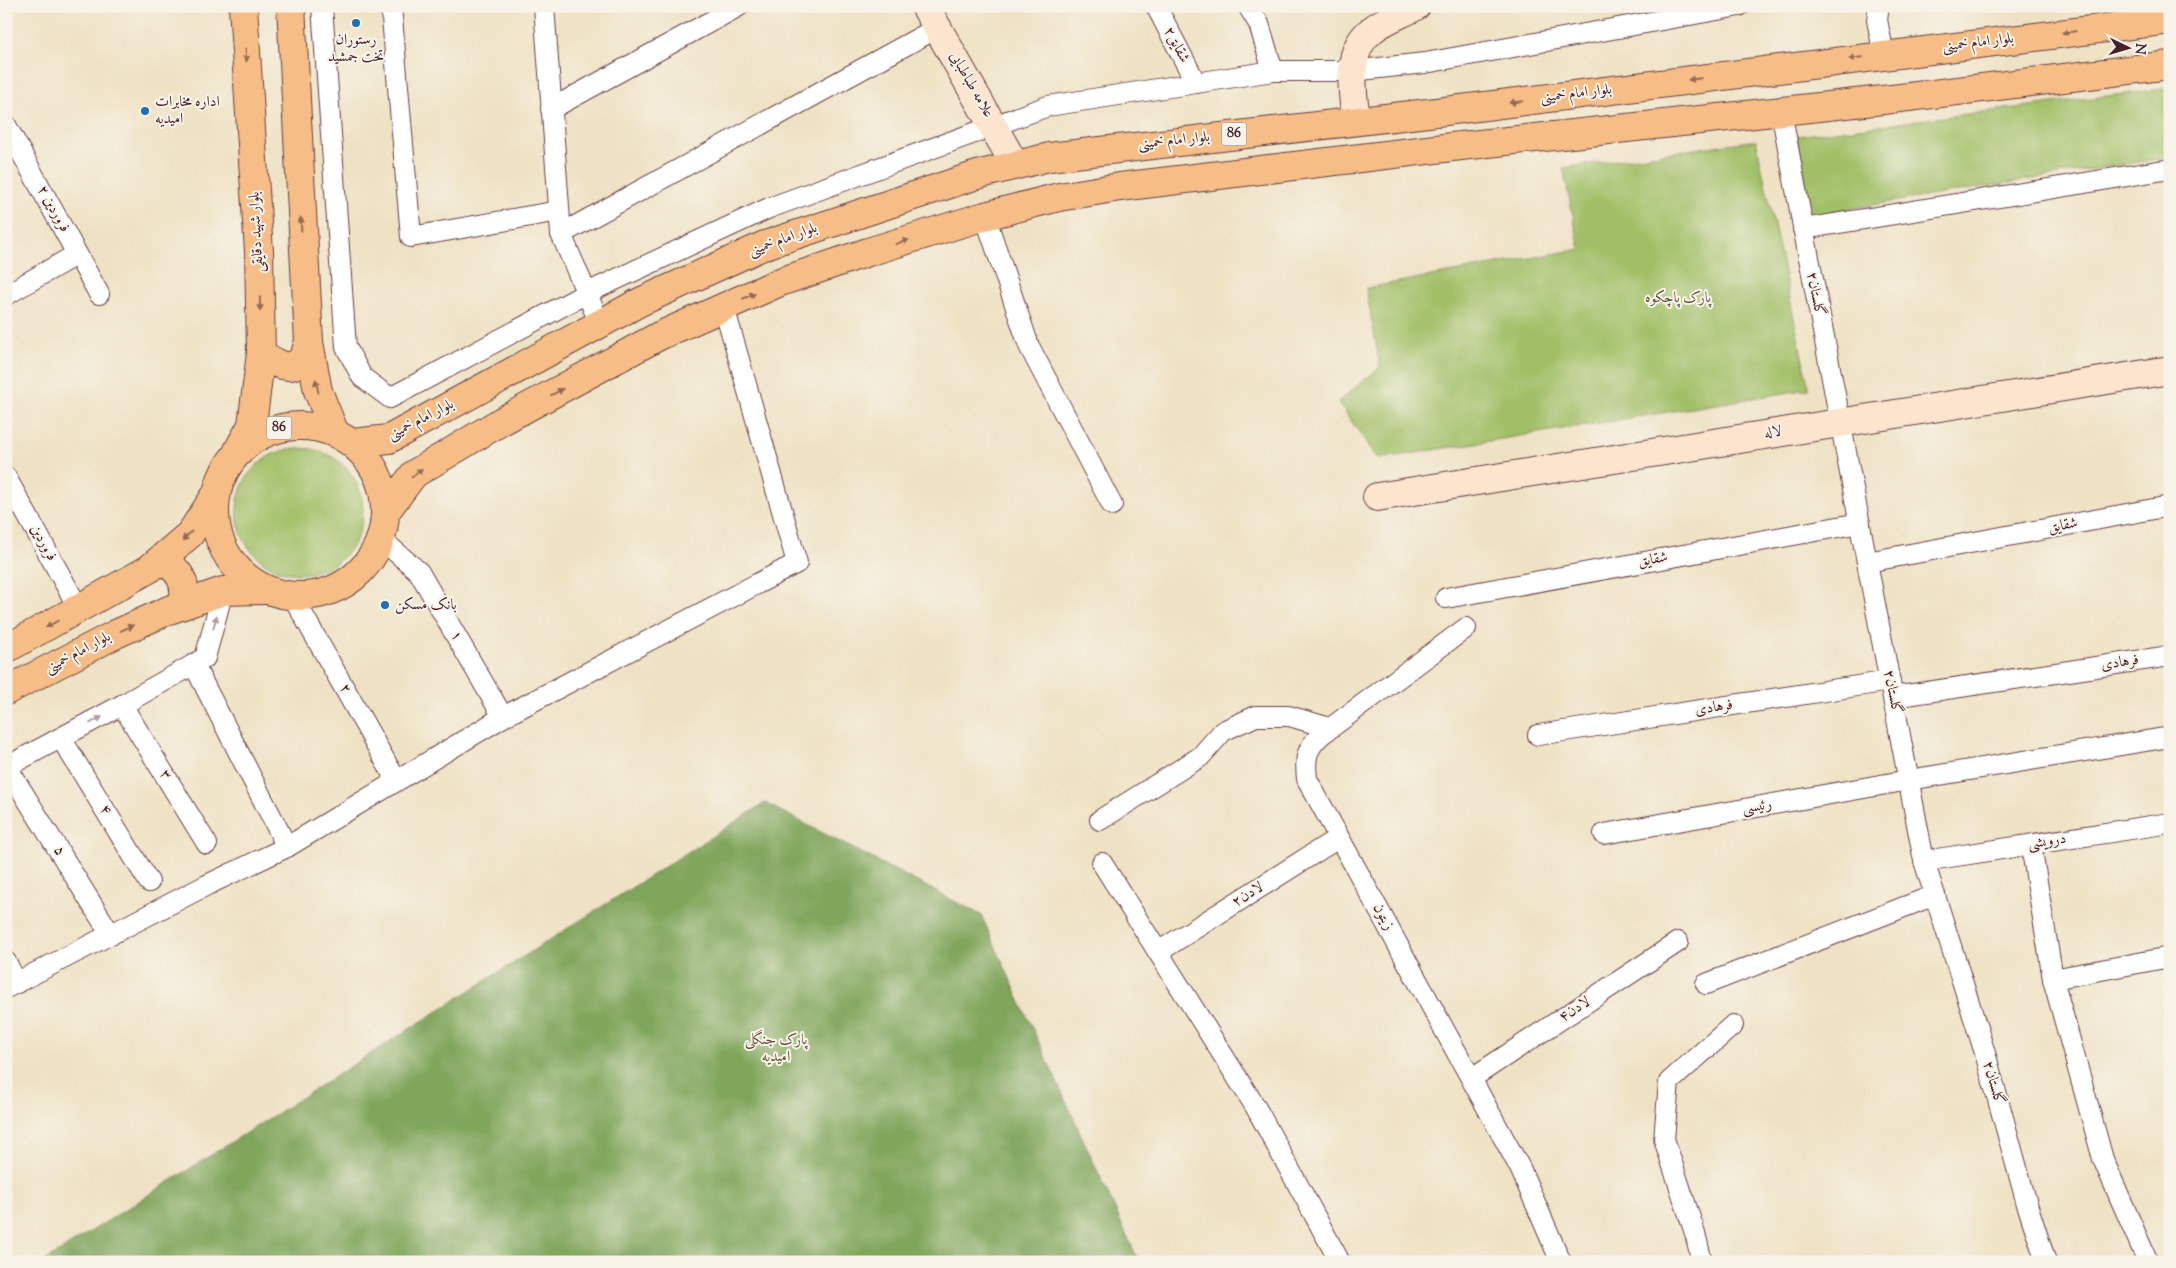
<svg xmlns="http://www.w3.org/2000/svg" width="2176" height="1268" font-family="'Sorts Mill Goudy',Amiri,serif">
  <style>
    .green { fill: #a0bf66; stroke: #756f48 }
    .forest { fill: #80a65b; stroke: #656243 }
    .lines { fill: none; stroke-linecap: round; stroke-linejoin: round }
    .street-casing { stroke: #633c42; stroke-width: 22 }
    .secondary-casing { stroke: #633c42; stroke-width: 30 }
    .primary-casing { stroke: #633c42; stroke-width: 30 }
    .street { stroke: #fff; stroke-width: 20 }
    .secondary { stroke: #fbe5cf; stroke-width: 28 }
    .primary { stroke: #f6be86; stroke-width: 28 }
    .oneway { fill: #976754 }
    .oneway2 { fill: #ae9aa0 }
    .poi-dot { fill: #1f6fb2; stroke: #f7f3e8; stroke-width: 2 }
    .labels { text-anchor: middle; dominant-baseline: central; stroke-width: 4; stroke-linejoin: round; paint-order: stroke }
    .shield { fill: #f7f3e8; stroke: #7e5f64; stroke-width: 1 }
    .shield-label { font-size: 14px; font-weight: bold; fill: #4a1f2b }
    .poi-label { font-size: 15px; fill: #4a1f2b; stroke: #f7f3e8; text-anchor: start }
    .street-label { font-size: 15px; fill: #4a1f2b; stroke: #f7f3e8 }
    .park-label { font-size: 15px; fill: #644f3d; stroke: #f7f3e8 }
  </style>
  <rect width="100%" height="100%" fill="#f7f3e8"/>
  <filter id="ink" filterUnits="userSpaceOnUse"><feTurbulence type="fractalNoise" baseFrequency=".02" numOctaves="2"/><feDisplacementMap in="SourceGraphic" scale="10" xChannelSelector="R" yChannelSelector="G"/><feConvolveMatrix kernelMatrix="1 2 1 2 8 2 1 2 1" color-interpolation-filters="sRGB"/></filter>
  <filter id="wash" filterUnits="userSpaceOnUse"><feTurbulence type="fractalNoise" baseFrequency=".0096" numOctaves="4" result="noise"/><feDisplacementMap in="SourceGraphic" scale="20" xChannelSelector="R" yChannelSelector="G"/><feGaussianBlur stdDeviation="1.12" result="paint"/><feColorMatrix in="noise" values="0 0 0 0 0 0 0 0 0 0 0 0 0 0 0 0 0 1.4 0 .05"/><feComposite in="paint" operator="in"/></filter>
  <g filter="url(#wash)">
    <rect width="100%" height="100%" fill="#efe2c4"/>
    <g class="green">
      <path d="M2170,88V157L1811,215L1796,136Z"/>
      <path d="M1756,140L1809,389L1378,459L1338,402L1380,367L1366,288L1580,249L1563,168Z"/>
      <circle cx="300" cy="511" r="63"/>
    </g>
    <path class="forest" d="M765,803L981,915L1139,1262H43Z"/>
  </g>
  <g filter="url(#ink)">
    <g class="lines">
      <defs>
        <g id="street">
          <path d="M322,6L346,347L362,377L390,398L587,293L769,208L1048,106L1273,71H1352L1425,63L1739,6"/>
          <path d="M391,6L411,237L559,211"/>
          <path d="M544,6L561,234L600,324"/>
          <path d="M1156,6L1196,83"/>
          <path d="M1248,6L1259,24L1273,71"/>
          <path d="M1879,6L1877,20L1884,55"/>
          <path d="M551,109L739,6"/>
          <path d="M1781,111L1924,861L1985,1053L2027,1204L2046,1262"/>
          <path d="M6,125L99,294"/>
          <path d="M985,216L1029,346L1112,505"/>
          <path d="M1803,229L2170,169"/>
          <path d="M561,234L937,28"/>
          <path d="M6,295L77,254"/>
          <path d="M6,477L79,609"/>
          <path d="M381,539L419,572L503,717"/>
          <path d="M1867,562L2170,506"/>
          <path d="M293,597L396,780"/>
          <path d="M1446,598L1860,523"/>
          <path d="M1466,628L1321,735C1305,750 1305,759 1307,779L1520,1168L1561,1262"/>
          <path d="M194,665L287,847"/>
          <path d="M1893,697L2170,656"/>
          <path d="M122,705L207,844"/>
          <path d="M1538,735L1890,681"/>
          <path d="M61,738L149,882"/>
          <path d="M6,767L122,705L205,658L223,591"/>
          <path d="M7,767L111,935"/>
          <path d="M1100,820L1200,757L1223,731L1256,716H1289L1330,728"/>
          <path d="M1604,834L1909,780L2170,737"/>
          <path d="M2031,845L2053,979L2170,957"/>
          <path d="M1924,861L2170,823"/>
          <path d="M1102,863L1255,1106L1340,1262"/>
          <path d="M1158,952L1338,838"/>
          <path d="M6,962L17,983"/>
          <path d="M2053,979L2103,1159L2148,1262"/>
          <path d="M1706,984L1935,895"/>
          <path d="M6,988L207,885L287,847L503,717L797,563L724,307"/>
          <path d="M1472,1078L1678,942"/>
          <path d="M1702,1262L1695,1233L1664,1139L1669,1082L1733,1025"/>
        </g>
        <g id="secondary">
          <path d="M925,6L1015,165"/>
          <path d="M1356,121C1353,92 1344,51 1372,30C1384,20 1402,14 1416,6"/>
          <path d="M1377,497L2170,370"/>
        </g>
        <g id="primary">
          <path d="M291,6L309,342L318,391L334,431"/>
          <path d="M261,353C273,362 292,375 303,357C306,353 307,346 309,342"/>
          <circle cx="300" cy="511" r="85"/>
          <path d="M353,443L389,439L640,302L765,245L977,175L1049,157L1445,111L2170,20"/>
          <path d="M238,450L252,425L261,353L259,252L243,6"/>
          <path d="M386,511L414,474L502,421L659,336L780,282L868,252L985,216L1059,197L1120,187L1452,147L1892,99L2170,65"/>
          <path d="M160,560C180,568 188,584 183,605"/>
          <path d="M6,649L149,569L190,534L215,496"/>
          <path d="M6,691L116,634L169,610L223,591L266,590"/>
        </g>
      </defs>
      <use href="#street" class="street-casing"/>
      <use href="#secondary" class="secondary-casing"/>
      <use href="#primary" class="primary-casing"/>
      <use href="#street" class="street"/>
      <use href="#secondary" class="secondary"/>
      <use href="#primary" class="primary"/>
    </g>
    <defs><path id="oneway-solid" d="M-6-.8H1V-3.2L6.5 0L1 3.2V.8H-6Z" transform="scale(1.25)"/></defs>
    <g class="oneway">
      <use href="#oneway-solid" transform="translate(2069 32) rotate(173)"/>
      <use href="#oneway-solid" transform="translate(246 55) rotate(86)"/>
      <use href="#oneway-solid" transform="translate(1856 58) rotate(173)"/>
      <use href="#oneway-solid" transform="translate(1695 79) rotate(173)"/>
      <use href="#oneway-solid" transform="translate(1516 102) rotate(173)"/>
      <use href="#oneway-solid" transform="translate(301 224) rotate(-93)"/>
      <use href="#oneway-solid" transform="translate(902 242) rotate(-17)"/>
      <use href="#oneway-solid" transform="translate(749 296) rotate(-24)"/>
      <use href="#oneway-solid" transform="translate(260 304) rotate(89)"/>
      <use href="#oneway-solid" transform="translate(317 386) rotate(-102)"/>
      <use href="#oneway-solid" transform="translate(557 392) rotate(-29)"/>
      <use href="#oneway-solid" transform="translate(417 473) rotate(-39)"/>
      <use href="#oneway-solid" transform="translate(187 536) rotate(134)"/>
      <use href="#oneway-solid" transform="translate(52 624) rotate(151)"/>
      <use href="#oneway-solid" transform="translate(127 628) rotate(-24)"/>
    </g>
    <g class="oneway2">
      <use href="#oneway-solid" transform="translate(215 622) rotate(-75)"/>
      <use href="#oneway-solid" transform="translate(96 720) rotate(-28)"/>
    </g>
  </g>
  <g class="poi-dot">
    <circle cx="356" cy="23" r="5"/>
    <circle cx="145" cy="111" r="5"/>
    <circle cx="385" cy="605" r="5"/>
  </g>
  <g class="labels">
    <g class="shield">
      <rect x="1221.5" y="122.5" width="25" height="23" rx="4"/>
      <rect x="266.5" y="416.5" width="25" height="23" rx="4"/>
    </g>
    <g class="shield-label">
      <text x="1234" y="134">86</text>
      <text x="279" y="428">86</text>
    </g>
    <g class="poi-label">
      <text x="356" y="40" text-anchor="middle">رستوران<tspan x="356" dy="17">تخت جمشید</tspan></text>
      <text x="155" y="102">اداره مخابرات<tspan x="155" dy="17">امیدیه</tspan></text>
      <text x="395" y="605">بانک مسکن</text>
    </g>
    <g class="street-label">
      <text transform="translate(1978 43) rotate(-7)">بلوار امام خمینی</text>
      <text transform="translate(1176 45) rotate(62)">شقایق۲</text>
      <text transform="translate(971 85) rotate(60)">علامه طباطبایی</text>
      <text transform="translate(1576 94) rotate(-7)">بلوار امام خمینی</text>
      <text transform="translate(1174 141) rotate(-6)">بلوار امام خمینی</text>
      <text transform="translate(53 209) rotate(61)">فروردین ۲</text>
      <text transform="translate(257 232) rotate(-93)">بلوار شهید دقایقی</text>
      <text transform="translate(783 240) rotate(-20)">بلوار امام خمینی</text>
      <text transform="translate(1815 294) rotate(79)">گلستان۲</text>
      <text transform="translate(421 420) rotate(-27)">بلوار امام خمینی</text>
      <text transform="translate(1773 433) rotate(-9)">لاله</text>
      <text transform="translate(2063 526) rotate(-11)">شقایق</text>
      <text transform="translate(43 543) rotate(61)">فروردین</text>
      <text transform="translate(1653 560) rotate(-10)">شقایق</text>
      <text transform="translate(456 636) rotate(60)">۱</text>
      <text transform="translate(78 653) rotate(-28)">بلوار امام خمینی</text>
      <text transform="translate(2120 663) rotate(-9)">فرهادی</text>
      <text transform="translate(345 689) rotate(61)">۲</text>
      <text transform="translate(1892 692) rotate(79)">گلستان۲</text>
      <text transform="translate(1714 708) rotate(-9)">فرهادی</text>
      <text transform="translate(165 775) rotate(59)">۳</text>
      <text transform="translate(1757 807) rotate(-10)">رئیسی</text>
      <text transform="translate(105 810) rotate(58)">۴</text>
      <text transform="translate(2047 842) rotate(-9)">درویشی</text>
      <text transform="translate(59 851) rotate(58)">۵</text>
      <text transform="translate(1248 895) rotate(-32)">لادن۲</text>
      <text transform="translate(1383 917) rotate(61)">زیتون</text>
      <text transform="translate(1575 1010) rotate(-33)">لادن۴</text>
      <text transform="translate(1993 1083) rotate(74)">گلستان۲</text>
    </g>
    <g class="park-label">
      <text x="1678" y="298">پارک پاچکوه</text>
      <text x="776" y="1040">پارک جنگلی<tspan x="776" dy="17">امیدیه</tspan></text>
    </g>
  </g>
  <rect width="2176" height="1268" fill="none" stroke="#f7f3e8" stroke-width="25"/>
  <g transform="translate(2128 48) rotate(95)" stroke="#f7f3e8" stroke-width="4" paint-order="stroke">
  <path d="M0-4L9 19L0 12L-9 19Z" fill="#4a1f2b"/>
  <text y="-8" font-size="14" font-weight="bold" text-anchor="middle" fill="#4a1f2b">N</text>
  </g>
</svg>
